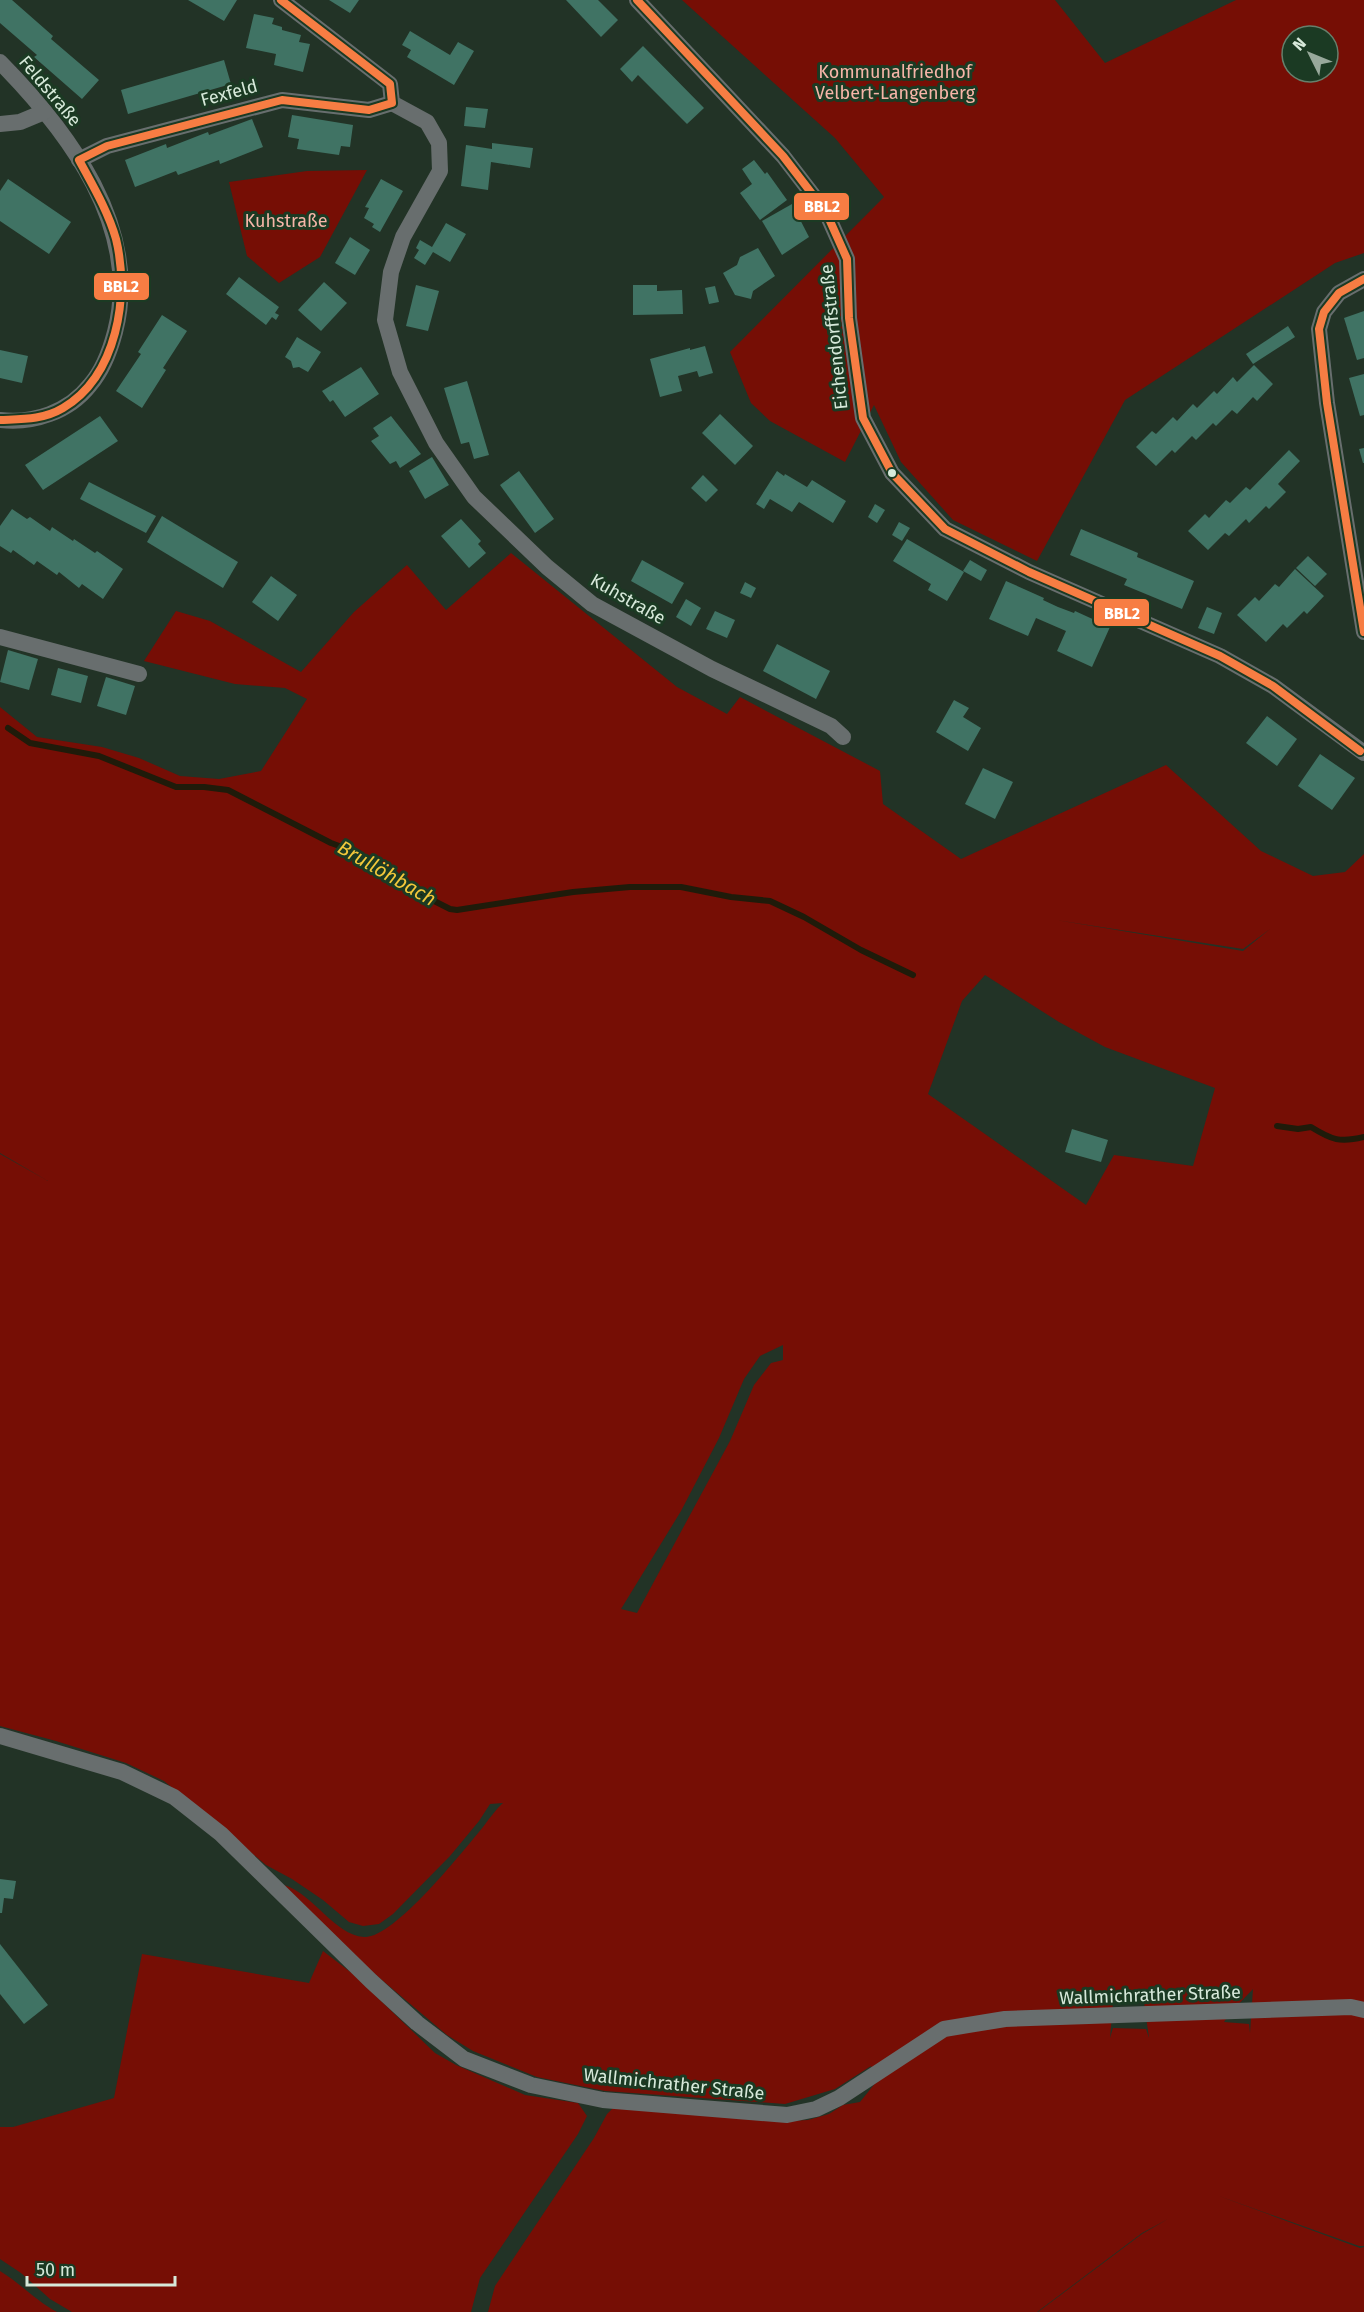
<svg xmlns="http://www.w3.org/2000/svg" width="1364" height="2312" font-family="'Fira Sans',sans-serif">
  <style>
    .green { fill: #760e05; fill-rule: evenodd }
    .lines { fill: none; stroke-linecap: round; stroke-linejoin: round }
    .stream { stroke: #1f1b0a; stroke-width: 6 }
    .building { fill: #407364 }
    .street { stroke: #686e6e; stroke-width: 16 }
    .bus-1-casing { stroke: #1b3a23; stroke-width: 12 }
    .bus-1 { stroke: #f77d43; stroke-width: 8 }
    .bus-dot { fill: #d7e9da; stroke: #1b3a23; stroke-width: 2 }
    .labels { text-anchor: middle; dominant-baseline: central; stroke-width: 6; stroke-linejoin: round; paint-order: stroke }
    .park-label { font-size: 18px; fill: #f6b5a8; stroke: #1b3a23 }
    .street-label { font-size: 18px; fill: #d7e9da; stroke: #1b3a23 }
    .water-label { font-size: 20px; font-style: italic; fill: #f2c73b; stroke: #1b3a23 }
    .line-badge { stroke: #1b3a23; stroke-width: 2 }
    .badge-label { font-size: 16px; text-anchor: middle; font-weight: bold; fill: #fff }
  </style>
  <rect width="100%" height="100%" fill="#223326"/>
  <g class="green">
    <path d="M682,0H1055L1105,63L1236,0H1364V253L1335,263L1125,400L1037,561L953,520L901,462L874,405L845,462L770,421L751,403L730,352L884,197L835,138ZM1292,36H1328V72H1292Z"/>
    <path d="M367,170L320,257L279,283L247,256L229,182L307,171Z"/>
    <path d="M511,553L677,687L727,714L740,697L880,771L883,804L961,859L1166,765L1261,851L1313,876L1345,872L1364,854V2246H1359L1216,2195L1360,2248L1364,2247V2312H1038L1142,2234L1168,2219L1142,2233L1037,2312H488L495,2286L594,2138L607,2114L614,2107L789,2121L808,2120L829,2114L843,2105L860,2102L877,2081L871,2066L835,2089L785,2104L605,2091L537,2077L473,2051L447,2035L363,1964L284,1885C314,1894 334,1935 364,1937C394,1939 463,1851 483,1827C489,1819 497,1808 503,1803L490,1804L479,1821L450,1856L393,1914L379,1924L363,1926L349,1922L323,1900L292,1879L266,1865L164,1781L126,1763L56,1741L0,1726V1154L48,1181L0,1153V707L37,737L102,747L139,758L180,776L219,779L261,771L307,699L285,688L235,684L144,661L176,611L210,621L301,672L354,612L407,565L446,610ZM1056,920L1243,949L1270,929L1243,951ZM985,975L1059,1022L1105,1047L1215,1088L1193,1166L1114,1155L1086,1205L928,1094L962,1001ZM783,1345V1360L771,1363L754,1385L730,1441L637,1613L621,1609L681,1511L719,1438L744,1379L760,1356ZM1253,1989L1250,2033L1249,2024L1224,2022L1230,2013ZM1144,2002L1149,2038L1146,2029L1113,2028L1110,2038L1113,2003Z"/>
    <path d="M323,1951L353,1974L435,2053L456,2065L525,2095L578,2103L587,2116L578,2134L480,2278L471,2312H72L50,2299L21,2273L0,2259V2127H13L114,2098L142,1954L309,1983Z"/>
    <path d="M0,2271C20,2283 36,2301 57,2312H0Z"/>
  </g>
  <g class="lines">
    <g class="stream">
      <path d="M8,728L30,743L99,756L176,787H204L228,790L331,843L353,851L371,869L450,909L457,910L573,892L630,887H681L731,897L770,901L804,917L861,950L913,975"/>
      <path d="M1277,1126L1298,1129L1311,1127C1332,1140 1340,1143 1364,1137"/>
    </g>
  </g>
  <g class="building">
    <path d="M0,0H12L53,36L51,39L99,80L82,99L34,57L37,55L0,23Z"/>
    <path d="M188,0H237L224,21Z"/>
    <path d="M329,0H359L350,13Z"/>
    <path d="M566,0H598L618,20L601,37Z"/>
    <path d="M254,14L274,18L272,24L282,27V30L301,35L299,42L310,44L303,72L274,65L276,54L246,48Z"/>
    <path d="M410,31L450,55L458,42L474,51L454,85L407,57L411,50L402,45Z"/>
    <path d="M643,46L704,108L687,124L638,75L632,82L620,69Z"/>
    <path d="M224,60L231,84L128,114L121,90Z"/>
    <path d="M466,107L488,109L485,128L464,126Z"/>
    <path d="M292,115L353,125L350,147L341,146L339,155L297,149L299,139L288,137Z"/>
    <path d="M252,119L263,147L220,164L219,160L178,175L176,171L135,187L125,160L166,144L167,148L208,132L209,135Z"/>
    <path d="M492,143L533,148L530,168L491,162L488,190L461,186L466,145L492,149Z"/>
    <path d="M754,160L765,174L767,172L787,200L760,220L740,193L752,184L742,169Z"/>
    <path d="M8,179L71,222L49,254L0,221V191Z"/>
    <path d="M381,179L403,191L380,232L372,227L374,224L364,218L369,208L365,207Z"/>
    <path d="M792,204L809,237L782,255L762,221Z"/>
    <path d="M446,223L466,234L450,262L433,252L425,265L414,258L419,250L416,248L420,240L432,247Z"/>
    <path d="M350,237L370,250L355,275L335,263Z"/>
    <path d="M758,248L775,276L753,291L751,299L735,295L723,273L737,265L740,257Z"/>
    <path d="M239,277L279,307L275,313L279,315L276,320L272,317L266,325L226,294Z"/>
    <path d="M324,282L347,303L321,331L298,310Z"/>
    <path d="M416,285L439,291L428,331L406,326Z"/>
    <path d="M633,285H657V291L682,290L683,314L633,315Z"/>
    <path d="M715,286L719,302L709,304L705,288Z"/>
    <path d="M1364,311V358L1357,360L1344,318Z"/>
    <path d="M162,315L187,331L163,368L166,370L142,408L116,391L141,354L138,352Z"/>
    <path d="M1288,326L1295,337L1253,364L1246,354Z"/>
    <path d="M297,337L321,352L308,372L299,367L293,368L291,361L285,357Z"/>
    <path d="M705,346L713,373L699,377L697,371L678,376L682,391L660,397L650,359L690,348V350Z"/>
    <path d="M0,350L28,356L22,383L0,378Z"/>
    <path d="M1254,365L1273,384L1257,401L1253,397L1237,414L1232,410L1216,426L1213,423L1196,440L1192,436L1175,453L1172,450L1156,466L1136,447L1152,431L1156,434L1173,417L1177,421L1193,404L1197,408L1214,391L1217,394L1233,377L1237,382Z"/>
    <path d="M361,367L379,394L345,417L333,400L330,402L322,391Z"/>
    <path d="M1364,374V415L1360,416L1349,378Z"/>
    <path d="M467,381L489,455L474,459L469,442L461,444L444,388Z"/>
    <path d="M720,414L753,446L735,465L702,433Z"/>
    <path d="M100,416L118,441L43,490L25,465Z"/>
    <path d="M391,416L421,454L400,468L396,461L390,464L371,441L379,436L373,428Z"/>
    <path d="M1364,448V463H1363L1359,449Z"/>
    <path d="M1289,450L1300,461L1278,484L1286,492L1269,509L1266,506L1249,523L1246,519L1229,536L1225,533L1208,550L1188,531L1205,514L1209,518L1226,500L1230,503L1246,487L1250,490Z"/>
    <path d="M432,457L449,485L425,499L409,471Z"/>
    <path d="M519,471L554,519L535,533L500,485Z"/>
    <path d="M777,471L784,476L785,474L807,487L812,480L846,501L833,523L799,502L792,512L770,499L764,509L756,504Z"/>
    <path d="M703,475L718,490L706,502L691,488Z"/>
    <path d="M89,482L156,516L146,533L80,499Z"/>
    <path d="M875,504L885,510L877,523L868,517Z"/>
    <path d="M12,509L27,519L30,517L50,531L52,527L73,541L74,539L95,553L97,551L123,569L103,599L82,584L79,588L59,572L57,575L37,561L34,565L13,550L11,553L0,546V526Z"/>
    <path d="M162,516L238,562L223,588L147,542Z"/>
    <path d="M461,519L481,541L478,544L486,553L469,568L441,536Z"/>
    <path d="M899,522L910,528L902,541L892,535Z"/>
    <path d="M1081,529L1138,553L1137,557L1194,581L1182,609L1124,585L1127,579L1070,555Z"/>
    <path d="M907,539L964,572L947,601L928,590L931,584L893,561Z"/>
    <path d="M1308,556L1327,574L1315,586L1296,568Z"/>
    <path d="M642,560L684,583L672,604L631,581Z"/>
    <path d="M970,560L987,570L981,581L963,571Z"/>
    <path d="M1295,569L1324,596L1307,614L1304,611L1287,628L1283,624L1266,642L1237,615L1255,597L1259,601L1275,584L1279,587Z"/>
    <path d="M271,576L297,595L278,621L252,602Z"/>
    <path d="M1006,581L1044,598L1043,600L1058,607L1074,613L1075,611L1110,627L1092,667L1057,651L1066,631L1036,618L1028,636L989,619Z"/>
    <path d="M745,582L756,588L751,598L740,593Z"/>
    <path d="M686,599L701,608L691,626L676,617Z"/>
    <path d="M1207,607L1222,613L1214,634L1198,628Z"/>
    <path d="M715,611L735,620L727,638L706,629Z"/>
    <path d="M777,644L830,671L816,699L763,671Z"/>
    <path d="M8,650L38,659L29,690L0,682Z"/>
    <path d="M58,668L88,676L81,703L51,695Z"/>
    <path d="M106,677L135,686L126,715L97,706Z"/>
    <path d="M954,700L969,708L963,717L981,728L968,751L936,732Z"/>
    <path d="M1267,716L1297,739L1277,766L1246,743Z"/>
    <path d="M1320,754L1355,778L1332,810L1298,786Z"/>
    <path d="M983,768L1013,782L995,819L965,804Z"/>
    <path d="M1072,1129L1108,1140L1101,1162L1065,1152Z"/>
    <path d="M0,1879L16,1881L13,1899L4,1898L2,1913H0Z"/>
    <path d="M0,1944L48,2005L24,2024L0,1994Z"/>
  </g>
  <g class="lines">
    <g class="street">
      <path d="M281,0L390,84L392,103"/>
      <path d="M637,0L783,156L826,212L847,259L849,318L863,418L892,473L945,529L1029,572L1220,656L1273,686L1364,753"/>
      <path d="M0,62C69,132 142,228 115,332C110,351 103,370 90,385C69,412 33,424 0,420"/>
      <path d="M392,103L427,122L439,143L440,171L403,237L391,272L385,320L400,372L436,443L474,497L547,567L592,604L712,669L831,726L843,737"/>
      <path d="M0,124L20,122L44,112"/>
      <path d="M79,160L107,146L282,100L369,110L392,103"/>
      <path d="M1364,279L1339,293L1324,312L1319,329L1327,403L1364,632"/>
      <path d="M0,637L139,674"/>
      <path d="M0,1736L122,1772L174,1797L221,1834L371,1981L417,2023L464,2059L531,2085L603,2100L787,2115L816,2109L839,2098L944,2029L1005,2019L1351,2007L1364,2010"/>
    </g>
    <defs>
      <g id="bus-1">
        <path d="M637,0L783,156L826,212L847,259L849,318L863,418L892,473L945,529L1029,572L1220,656L1273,686L1360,751"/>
        <path d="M1364,279L1339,293L1324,312L1319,329L1327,403L1364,632"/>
        <path d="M0,420C21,419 43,420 63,408C117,376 130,296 116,239C108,211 93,186 79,160L107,146L282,100L369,110L392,103L390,84L281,0"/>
      </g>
    </defs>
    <use href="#bus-1" class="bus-1-casing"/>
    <use href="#bus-1" class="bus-1"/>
  </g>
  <circle class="bus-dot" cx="892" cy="473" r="5"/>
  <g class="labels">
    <g class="park-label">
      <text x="895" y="72">Kommunalfriedhof<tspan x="895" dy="21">Velbert-Langenberg</tspan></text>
      <text x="286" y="221">Kuhstraße</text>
    </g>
    <g class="street-label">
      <text transform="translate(50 91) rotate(50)">Feldstraße</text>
      <text transform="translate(229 93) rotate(-15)">Fexfeld</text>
      <text transform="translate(834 337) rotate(-96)">Eichendorffstraße</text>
      <text transform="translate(628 599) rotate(30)">Kuhstraße</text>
      <text transform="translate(1150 1995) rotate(-2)">Wallmichrather Straße</text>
      <text transform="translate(674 2084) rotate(6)">Wallmichrather Straße</text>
    </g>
    <g class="water-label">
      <text transform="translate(387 873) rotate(30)">Brullöhbach</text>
    </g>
  </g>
  <g class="line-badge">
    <rect x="793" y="192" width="57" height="29" rx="6" fill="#f77d43"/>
    <rect x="93" y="272" width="57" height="29" rx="6" fill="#f77d43"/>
    <rect x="1093" y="598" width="57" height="29" rx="6" fill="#f77d43"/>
  </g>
  <g class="badge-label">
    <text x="822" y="212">BBL2</text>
    <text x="121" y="292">BBL2</text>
    <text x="1122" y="619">BBL2</text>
  </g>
  <g transform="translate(1310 54) rotate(313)"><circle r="28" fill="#1b3a23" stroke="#66806c" stroke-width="1.5"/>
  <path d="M0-4.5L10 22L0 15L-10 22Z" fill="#98a99b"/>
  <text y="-9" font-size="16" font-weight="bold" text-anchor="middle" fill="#d7e9da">N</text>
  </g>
  <path d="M27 2276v9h148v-9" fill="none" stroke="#d7e9da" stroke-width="3"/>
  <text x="36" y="2276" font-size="18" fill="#d7e9da" stroke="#1b3a23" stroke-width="4.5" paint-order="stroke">50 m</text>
</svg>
